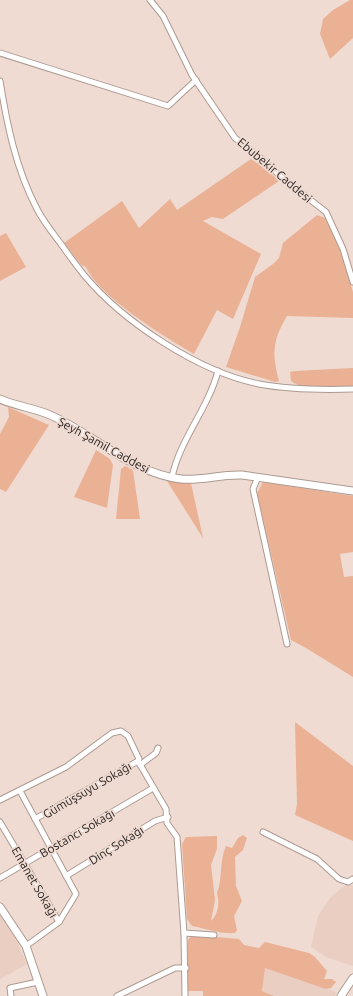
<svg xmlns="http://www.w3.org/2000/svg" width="353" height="996" font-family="Ubuntu,sans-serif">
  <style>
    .built { fill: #e9cec1 }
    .green { fill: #ebb195 }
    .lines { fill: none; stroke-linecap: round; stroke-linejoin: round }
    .street-casing { stroke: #ac9a91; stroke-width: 7 }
    .secondary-casing { stroke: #ac9a91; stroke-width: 9 }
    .street { stroke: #fff; stroke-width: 5 }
    .secondary { stroke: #fff; stroke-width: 7 }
    .labels { text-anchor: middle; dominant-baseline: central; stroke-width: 3.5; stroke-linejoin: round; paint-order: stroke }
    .street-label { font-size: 12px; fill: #2b2420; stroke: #efdbd2 }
  </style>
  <rect width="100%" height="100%" fill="#efdbd2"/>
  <g class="built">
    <path d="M348,883L353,886V966L326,957L311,947L318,916L331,897Z"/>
    <path d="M0,914L10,926L27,964L0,979Z"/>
    <path d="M265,967L336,992L335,996H274L262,991Z"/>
  </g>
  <g class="green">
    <path d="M350,0H353V38L330,59L320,34L323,19L333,10Z"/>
    <path d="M251,159L266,169L279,181L223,219L212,217L203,221L261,254L233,319L217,310L194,354C165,337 99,297 86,267L81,265L64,243L122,201L139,228L170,199L177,210Z"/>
    <path d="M317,215L325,218L340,249L353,292V318L287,316C272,341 272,354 279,381L275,382L226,367L240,327L255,277L273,264L279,258L283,243Z"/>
    <path d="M6,233L26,267L0,281V236Z"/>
    <path d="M353,368V386C338,387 303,391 291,381L290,372L295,371Z"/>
    <path d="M8,407L49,425L6,492L0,489V434L9,417Z"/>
    <path d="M96,450L110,459L113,465L107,508L74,497Z"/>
    <path d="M125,466L133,470L140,519H116L121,469Z"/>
    <path d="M167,481L191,483L203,538Z"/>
    <path d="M263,482L353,496V552L340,554L344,577L353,576V677L306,648L291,640L257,493Z"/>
    <path d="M295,722L353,766V841L295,815L297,804Z"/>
    <path d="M243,835L247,838L243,850L235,857L236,886L242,901L234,916L237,930L235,933C220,934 207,929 192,926L187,919L182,844L186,837L217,836V849L211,865L215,900L211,921C218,914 220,903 217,893C223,878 219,861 226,846L232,848L238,838Z"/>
    <path d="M192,935L239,939L244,945L259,948L265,942L309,953L315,957L327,971L324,979H332L336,982L331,988L326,989L265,968L262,991L274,996H203V991H188V940Z"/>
  </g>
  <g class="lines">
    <defs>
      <g id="street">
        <path d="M150,0L163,16L192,75L235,138L268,164L282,178L326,212L343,249L353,282"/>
        <path d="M0,53L168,106L196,80"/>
        <path d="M0,81C7,125 16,169 37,209C43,221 52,232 61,244C68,254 76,265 84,275C123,322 199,372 259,384C291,390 321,390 353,389"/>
        <path d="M172,477C180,439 208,409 218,371"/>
        <path d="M258,477L253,489L287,644"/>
        <path d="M140,765L156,753L158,748"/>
        <path d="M20,791L76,894L59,922L26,946"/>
        <path d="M0,800L66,767L112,733L121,731L128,736L139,759L138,761L166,809L167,823L177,837L184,933L185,996"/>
        <path d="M35,819L138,761"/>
        <path d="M0,822L59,922"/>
        <path d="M263,832L317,859L339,879L348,882L353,879"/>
        <path d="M66,876L155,821L168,817"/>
        <path d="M0,878L153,788"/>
        <path d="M184,933L214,935"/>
        <path d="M11,996L10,988L38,982"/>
        <path d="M117,996L175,968H186"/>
      </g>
      <g id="secondary">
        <path d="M0,399C16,406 34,408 50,415C95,434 130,473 181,479C201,481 221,474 242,475L353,491"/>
        <path d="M0,907L26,946L43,996"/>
        <path d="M341,996L353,978"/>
      </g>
    </defs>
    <use href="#street" class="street-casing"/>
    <use href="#secondary" class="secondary-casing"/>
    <use href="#street" class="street"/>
    <use href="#secondary" class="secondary"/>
  </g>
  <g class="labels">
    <g class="street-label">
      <text transform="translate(275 170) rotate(40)">Ebubekir Caddesi</text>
      <text transform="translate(104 445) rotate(29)">Şeyh Şamil Caddesi</text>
      <text transform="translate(87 790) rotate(-30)">Gümüşsuyu Sokağı</text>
      <text transform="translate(77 833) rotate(-30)">Bostancı Sokağı</text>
      <text transform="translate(116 845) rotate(-32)">Dinç Sokağı</text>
      <text transform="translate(35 882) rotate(60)">Emanet Sokağı</text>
    </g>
  </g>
</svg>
